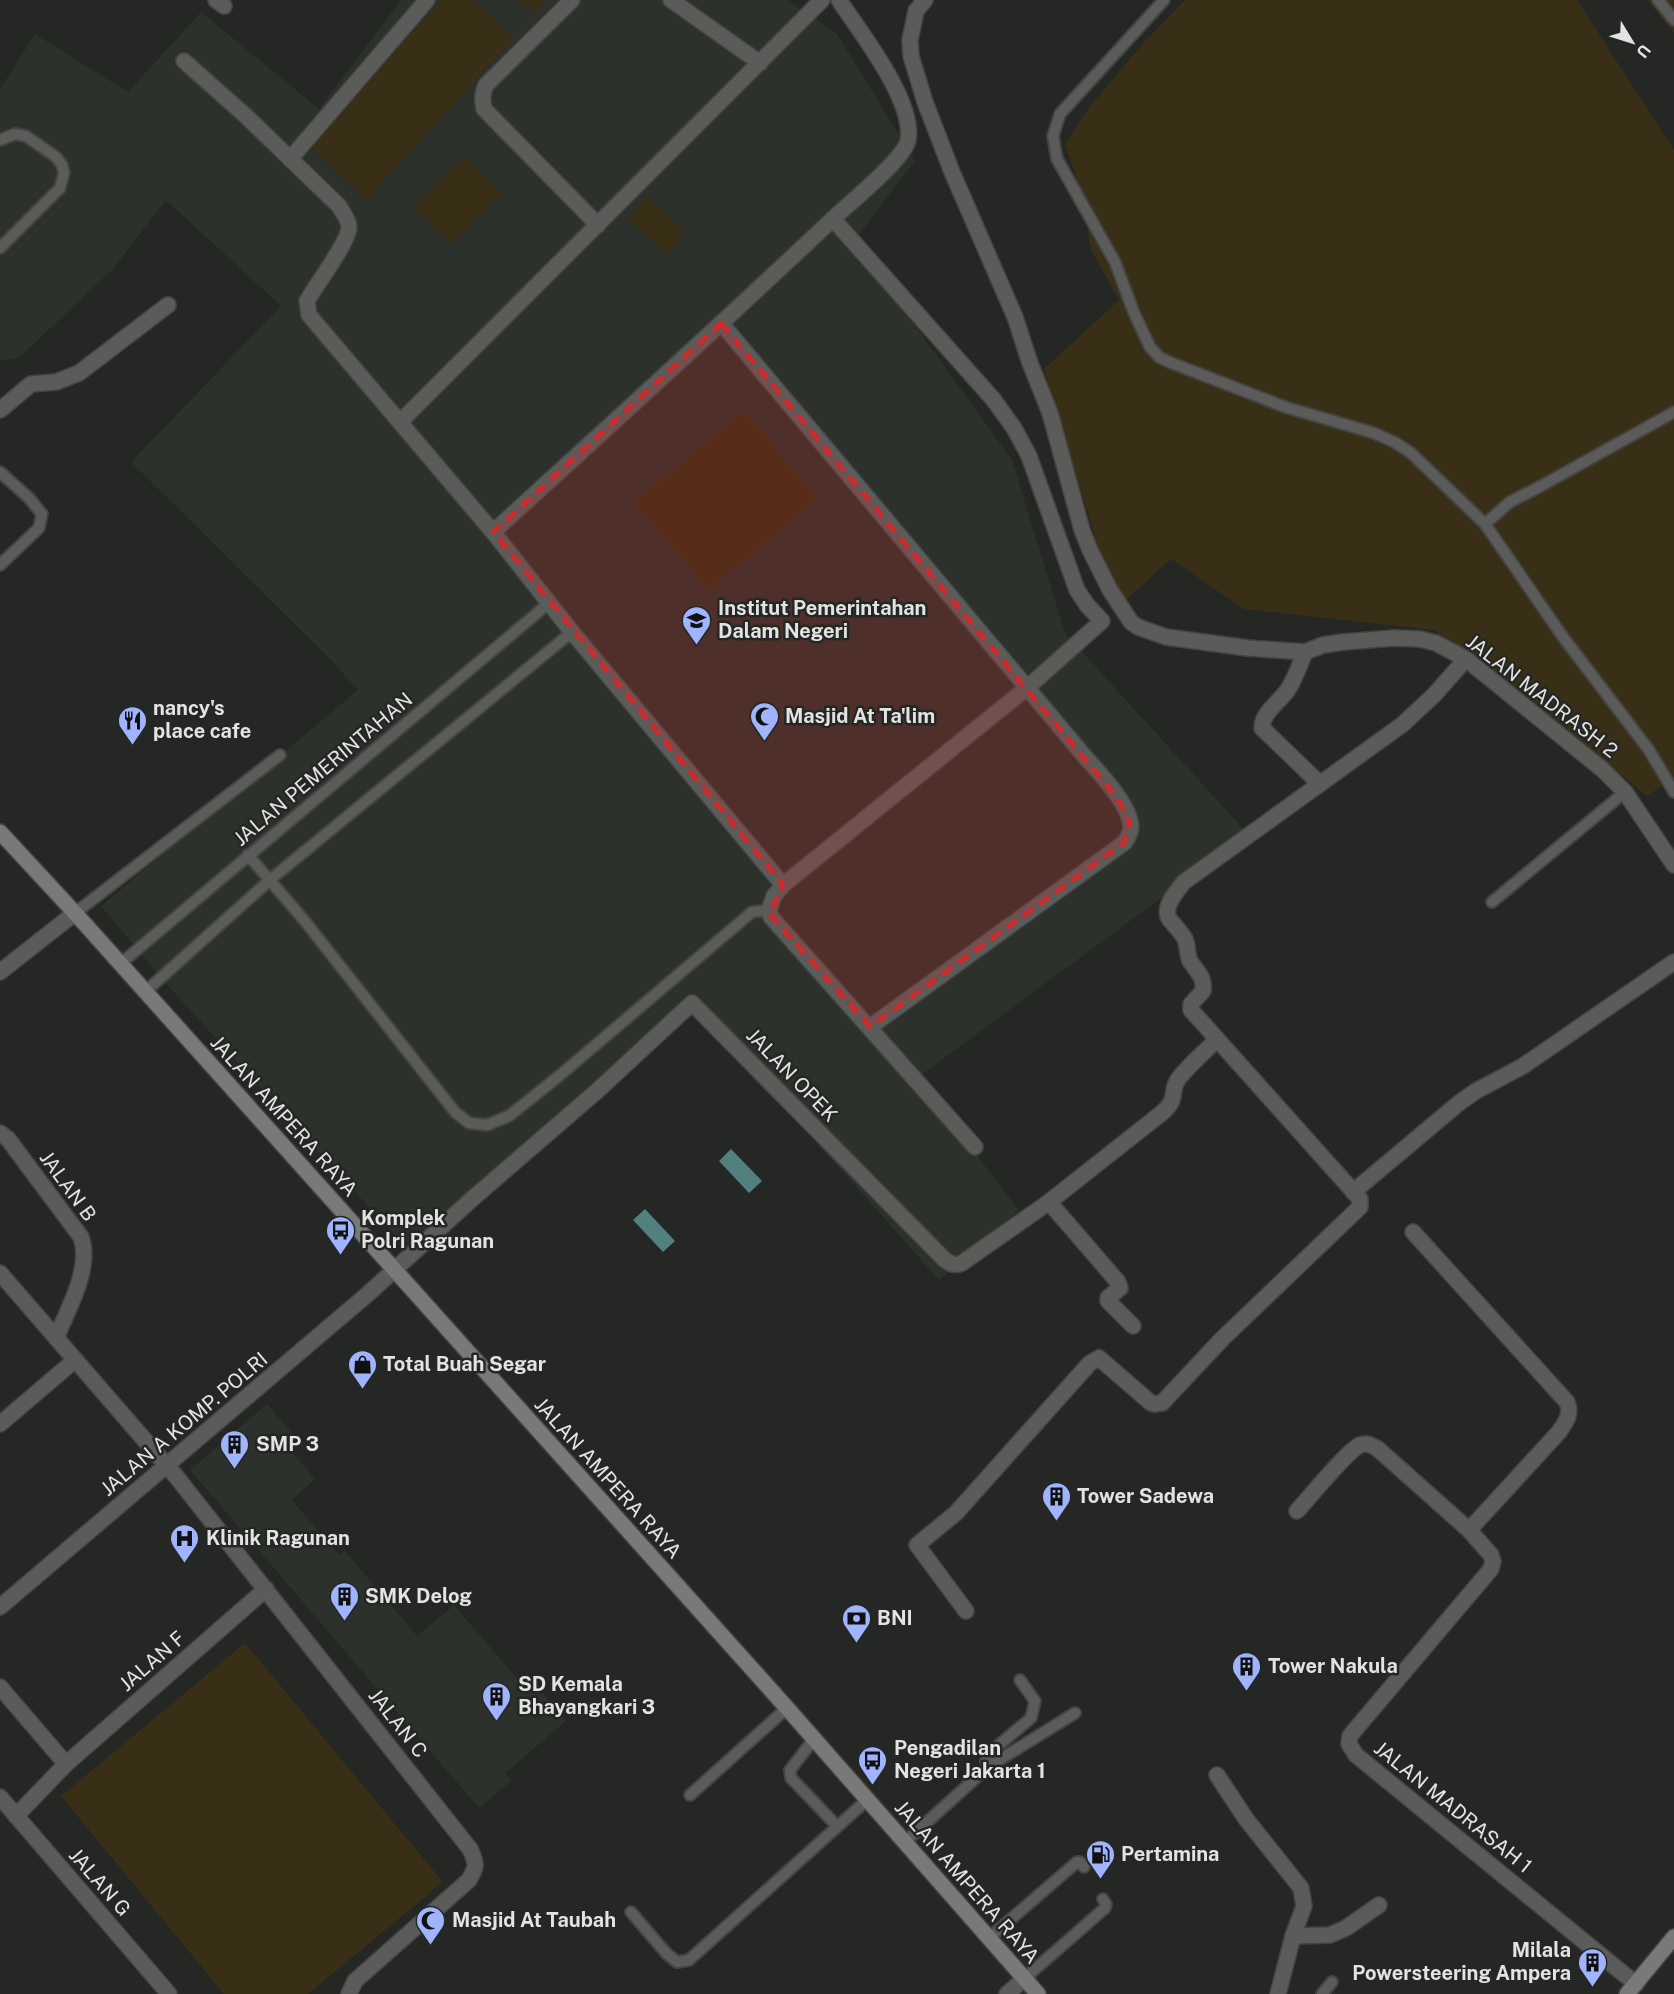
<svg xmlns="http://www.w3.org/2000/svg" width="1674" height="1994" font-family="'Public Sans',sans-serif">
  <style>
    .built { fill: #2c312b }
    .green { fill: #382f16 }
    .water { fill: #52807f }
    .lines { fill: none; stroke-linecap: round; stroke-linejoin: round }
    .lane-casing { stroke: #434543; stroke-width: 14 }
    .street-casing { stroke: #434543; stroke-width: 18 }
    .secondary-casing { stroke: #434543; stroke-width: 18 }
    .lane { stroke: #5b5b5a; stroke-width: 10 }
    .street { stroke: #5b5b5a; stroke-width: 15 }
    .secondary { stroke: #797977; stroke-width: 15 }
    .marked { fill: #d62828; fill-opacity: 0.2; stroke: #d62828; stroke-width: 4.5; stroke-dasharray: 12 8; stroke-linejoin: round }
    .labels { text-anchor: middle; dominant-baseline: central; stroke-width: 5; stroke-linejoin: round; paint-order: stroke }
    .poi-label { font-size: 20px; font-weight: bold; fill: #e2e3e2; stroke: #252725; text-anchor: start }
    .street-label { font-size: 20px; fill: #e2e3e2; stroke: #252725 }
  </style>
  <rect width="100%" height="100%" fill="#252725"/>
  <g class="built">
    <path d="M401,0H788L837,34L915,161L854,241L1012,460L1065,633L1248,834L917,1078L1019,1210L939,1280L690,1000L405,1247L161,978L101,906L358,690L330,659L131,462L281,306L166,200L113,269L20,357L0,361V89L35,34L128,92L201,12L319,109Z"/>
    <path d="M267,1404L297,1439L288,1447L315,1479L292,1500L339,1555L345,1551L417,1636L454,1605L525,1688L533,1682L566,1721L505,1773L511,1781L479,1808L190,1470Z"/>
  </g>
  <g class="green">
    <path d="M442,0H473L514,38L367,199L309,146Z"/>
    <path d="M520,0H545L536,12Z"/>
    <path d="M1185,0H1577L1674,150V778L1647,796L1566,729L1434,630L1244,609L1171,559L1117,608L1044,369L1119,300L1091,250L1082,194L1065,144L1088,109L1144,42Z"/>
    <path d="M1647,0H1674V33Z"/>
    <path d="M465,156L501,193L451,244L413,207Z"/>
    <path d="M647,197L685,232L666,254L628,219Z"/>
    <path d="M744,410L818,498L708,590L634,502Z"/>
    <path d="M245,1643L443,1882L308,1994H224L61,1796Z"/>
  </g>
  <g class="water">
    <path d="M731,1149L762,1181L749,1193L719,1161Z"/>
    <path d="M645,1209L675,1241L663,1252L633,1220Z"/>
  </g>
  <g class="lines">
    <defs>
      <g id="lane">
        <path d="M1164,0L1060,114L1053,136L1057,159L1115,262L1134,313L1150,347L1159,357L1169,362L1285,407L1374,433L1396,443L1411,453L1485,524L1563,637L1649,750L1674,792"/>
        <path d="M1658,0L1674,20"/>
        <path d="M0,140L15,134L26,136L56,157L62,165L64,173L60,188L0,248"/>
        <path d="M0,472L29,498L42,514L39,528L0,565"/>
        <path d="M1485,524L1510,502L1541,486L1674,412"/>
        <path d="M248,855L304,920L455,1112L469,1123L487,1125L509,1116L559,1076L752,912L769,910"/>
        <path d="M1492,902L1625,792"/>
        <path d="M75,913L280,755"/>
        <path d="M120,964L549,603"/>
        <path d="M145,992L271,879L572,632"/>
        <path d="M814,1739L790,1770L791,1778L837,1826"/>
        <path d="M988,1767L986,1762L988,1754L1031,1718L1035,1701L1020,1680"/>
        <path d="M690,1795L787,1708"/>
        <path d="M905,1842L988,1767L1075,1713"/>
        <path d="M631,1912L666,1953L677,1962L689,1960L867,1800"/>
        <path d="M989,1938L1077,1862H1080L1084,1867"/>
        <path d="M1025,1978L1105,1908L1106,1904L1103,1899"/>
        <path d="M1322,1994L1332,1982"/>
      </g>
      <g id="street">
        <path d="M216,0L224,6"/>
        <path d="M572,0L486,85C482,94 482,99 484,109L598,225"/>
        <path d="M671,0L760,63"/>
        <path d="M925,0L916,11L910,40L911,56L925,102L952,172L1015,317L1030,363L1050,413L1082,530L1090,550L1110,590L1131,622L1138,627L1166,637L1248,648L1305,652L1323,645L1343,642L1394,638L1420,639L1436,643L1466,659L1603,770L1625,792L1674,865"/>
        <path d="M184,61L247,117L339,206C343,213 349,220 349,227C349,242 315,286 307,301L309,315L493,532L572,632L783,885"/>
        <path d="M290,159L427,0"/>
        <path d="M833,219L993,399L1014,428L1029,456L1077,590L1087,605L1102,621L1028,687L783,885L774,896L769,910L771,917L975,1147"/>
        <path d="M721,323L1081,752C1096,770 1129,802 1131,826C1131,833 1128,838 1124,843L870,1027"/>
        <path d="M0,410L31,384L56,382L79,373L168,305"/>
        <path d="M400,422L822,0"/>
        <path d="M493,532C608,427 724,322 837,215C852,201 905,158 908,140C915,101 860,32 839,0"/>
        <path d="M1305,652C1300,664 1296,676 1289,688C1281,701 1262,712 1262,728L1320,784"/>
        <path d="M0,972L75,913"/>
        <path d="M0,1133L8,1139L81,1237C92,1268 68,1309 56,1338"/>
        <path d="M1353,1192L1459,1103L1476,1091L1523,1066L1674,962"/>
        <path d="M1049,1202L1118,1282L1120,1288L1108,1298V1301L1133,1326"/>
        <path d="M1413,1232L1567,1402C1572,1414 1566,1422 1559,1432L1469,1530"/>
        <path d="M0,1273L175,1475L470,1849C477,1864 477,1866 469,1880L355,1981L349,1994"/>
        <path d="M0,1424L75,1360"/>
        <path d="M1297,1511C1309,1498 1348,1450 1360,1445C1367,1442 1373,1446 1378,1449L1469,1530L1491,1555L1493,1561L1491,1569L1354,1731L1350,1736L1349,1744L1356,1755L1636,1984"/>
        <path d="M0,1607L369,1293L472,1199L597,1091L692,1003L944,1259C950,1264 954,1266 962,1263L1049,1202L1163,1112C1179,1098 1169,1091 1179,1078C1190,1064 1205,1052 1217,1039"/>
        <path d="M966,1611L917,1545L956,1513L1090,1363L1099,1358L1151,1403L1154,1404L1162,1403L1222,1339L1360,1207V1199L1191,1010V1004L1203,991C1205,977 1197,972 1190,961C1187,955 1188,946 1185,939C1181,932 1175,926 1170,920C1161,908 1177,891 1184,882L1403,724L1434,695L1466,659"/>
        <path d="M0,1687L66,1764"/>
        <path d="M1217,1775L1246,1819L1301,1888L1304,1906L1293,1936L1278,1994"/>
        <path d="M0,1797L169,1994"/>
        <path d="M16,1816L66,1764L266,1589"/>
        <path d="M1293,1936L1330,1935L1346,1928L1379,1905"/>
        <path d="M1007,1994L1025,1978"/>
      </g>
      <g id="secondary">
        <path d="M0,832L75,913L787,1708L1038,1994"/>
        <path d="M1627,1994L1674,1937"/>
      </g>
    </defs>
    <use href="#lane" class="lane-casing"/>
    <use href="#street" class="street-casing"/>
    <use href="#secondary" class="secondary-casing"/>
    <use href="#lane" class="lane"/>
    <use href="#street" class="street"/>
    <use href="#secondary" class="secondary"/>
  </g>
  <path class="marked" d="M721,323L1116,796L1130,822L1124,843L870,1027L769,914L783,885L493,532Z"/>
  <defs>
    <symbol id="university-pin" viewBox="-11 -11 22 30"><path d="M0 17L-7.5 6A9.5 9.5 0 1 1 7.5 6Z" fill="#a0b3fd" stroke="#252725"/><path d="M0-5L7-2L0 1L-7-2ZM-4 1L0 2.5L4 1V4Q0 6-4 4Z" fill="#111"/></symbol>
    <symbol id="mosque-pin" viewBox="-11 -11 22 30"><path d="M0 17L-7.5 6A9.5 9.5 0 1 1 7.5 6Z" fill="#a0b3fd" stroke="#252725"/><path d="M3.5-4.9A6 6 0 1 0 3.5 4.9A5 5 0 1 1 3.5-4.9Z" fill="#111"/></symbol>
    <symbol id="restaurant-pin" viewBox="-11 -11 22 30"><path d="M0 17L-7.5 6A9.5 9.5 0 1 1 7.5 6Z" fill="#a0b3fd" stroke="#252725"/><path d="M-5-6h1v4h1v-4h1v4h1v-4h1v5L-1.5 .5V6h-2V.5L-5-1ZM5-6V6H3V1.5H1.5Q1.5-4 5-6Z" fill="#111"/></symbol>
    <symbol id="bus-pin" viewBox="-11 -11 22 30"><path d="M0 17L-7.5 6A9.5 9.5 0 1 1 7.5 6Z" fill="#a0b3fd" stroke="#252725"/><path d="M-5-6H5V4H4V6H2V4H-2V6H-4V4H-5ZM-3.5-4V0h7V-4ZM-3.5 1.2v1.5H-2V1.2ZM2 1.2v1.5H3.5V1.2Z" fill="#111"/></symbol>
    <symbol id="shop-pin" viewBox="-11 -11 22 30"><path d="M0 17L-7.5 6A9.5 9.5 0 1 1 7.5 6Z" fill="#a0b3fd" stroke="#252725"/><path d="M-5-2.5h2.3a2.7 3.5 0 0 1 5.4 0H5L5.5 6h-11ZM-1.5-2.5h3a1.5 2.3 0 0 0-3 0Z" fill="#111"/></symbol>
    <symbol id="building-pin" viewBox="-11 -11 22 30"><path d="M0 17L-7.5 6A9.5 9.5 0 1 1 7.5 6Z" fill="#a0b3fd" stroke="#252725"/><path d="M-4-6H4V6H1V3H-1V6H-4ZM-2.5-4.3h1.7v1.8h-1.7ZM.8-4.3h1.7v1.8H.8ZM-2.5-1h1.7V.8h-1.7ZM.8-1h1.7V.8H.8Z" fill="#111"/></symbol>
    <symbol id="hospital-pin" viewBox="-11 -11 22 30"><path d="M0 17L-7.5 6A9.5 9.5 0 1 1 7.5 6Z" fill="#a0b3fd" stroke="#252725"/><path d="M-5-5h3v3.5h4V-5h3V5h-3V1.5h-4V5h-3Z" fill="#111"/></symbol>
    <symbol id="bank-pin" viewBox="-11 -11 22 30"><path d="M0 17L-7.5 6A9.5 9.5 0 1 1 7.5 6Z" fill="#a0b3fd" stroke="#252725"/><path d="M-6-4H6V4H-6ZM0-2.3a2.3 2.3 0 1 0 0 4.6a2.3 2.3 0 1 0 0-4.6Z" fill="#111"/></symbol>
    <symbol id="fuel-pin" viewBox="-11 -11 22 30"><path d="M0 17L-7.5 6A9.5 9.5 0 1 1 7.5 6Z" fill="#a0b3fd" stroke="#252725"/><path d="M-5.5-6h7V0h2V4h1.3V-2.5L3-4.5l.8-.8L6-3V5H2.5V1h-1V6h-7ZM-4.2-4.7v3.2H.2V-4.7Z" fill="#111"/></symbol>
  </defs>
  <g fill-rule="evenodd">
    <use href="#university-pin" x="680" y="604" width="33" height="45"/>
    <use href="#mosque-pin" x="748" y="700" width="33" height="45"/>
    <use href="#restaurant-pin" x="116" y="704" width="33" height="45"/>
    <use href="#bus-pin" x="324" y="1214" width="33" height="45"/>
    <use href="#shop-pin" x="346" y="1348" width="33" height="45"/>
    <use href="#building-pin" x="218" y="1428" width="33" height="45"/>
    <use href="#building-pin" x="1040" y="1480" width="33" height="45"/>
    <use href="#hospital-pin" x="168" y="1522" width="33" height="45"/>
    <use href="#building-pin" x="328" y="1580" width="33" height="45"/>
    <use href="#bank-pin" x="840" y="1602" width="33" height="45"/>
    <use href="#building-pin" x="1230" y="1650" width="33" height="45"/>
    <use href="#building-pin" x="480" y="1680" width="33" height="45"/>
    <use href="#bus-pin" x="856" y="1744" width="33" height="45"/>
    <use href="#fuel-pin" x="1084" y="1838" width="33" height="45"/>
    <use href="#mosque-pin" x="414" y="1904" width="33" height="45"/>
    <use href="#building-pin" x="1576" y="1946" width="33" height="45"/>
  </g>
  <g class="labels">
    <g class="poi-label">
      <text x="718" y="608">Institut Pemerintahan<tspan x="718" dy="23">Dalam Negeri</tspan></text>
      <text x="153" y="708">nancy's<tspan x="153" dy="23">place cafe</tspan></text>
      <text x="785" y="716">Masjid At Ta'lim</text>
      <text x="361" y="1218">Komplek<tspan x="361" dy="23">Polri Ragunan</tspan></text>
      <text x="383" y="1364">Total Buah Segar</text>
      <text x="256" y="1444">SMP 3</text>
      <text x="1077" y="1496">Tower Sadewa</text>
      <text x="206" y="1538">Klinik Ragunan</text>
      <text x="365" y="1596">SMK Delog</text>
      <text x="877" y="1618">BNI</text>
      <text x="1268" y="1666">Tower Nakula</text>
      <text x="518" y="1684">SD Kemala<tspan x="518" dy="23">Bhayangkari 3</tspan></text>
      <text x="894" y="1748">Pengadilan<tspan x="894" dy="23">Negeri Jakarta 1</tspan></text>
      <text x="1121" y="1854">Pertamina</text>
      <text x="452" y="1920">Masjid At Taubah</text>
      <text x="1571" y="1950" text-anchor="end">Milala<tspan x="1571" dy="23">Powersteering Ampera</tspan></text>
    </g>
    <g class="street-label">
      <text transform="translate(1542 696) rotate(38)">JALAN MADRASH 2</text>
      <text transform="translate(323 769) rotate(-40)">JALAN PEMERINTAHAN</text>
      <text transform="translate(792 1075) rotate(46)">JALAN OPEK</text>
      <text transform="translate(284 1116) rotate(48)">JALAN AMPERA RAYA</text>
      <text transform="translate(68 1186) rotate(54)">JALAN B</text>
      <text transform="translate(184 1424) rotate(-40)">JALAN A KOMP. POLRI</text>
      <text transform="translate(608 1478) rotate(48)">JALAN AMPERA RAYA</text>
      <text transform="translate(152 1661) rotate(-41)">JALAN F</text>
      <text transform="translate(398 1723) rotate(52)">JALAN C</text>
      <text transform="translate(1453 1807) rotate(39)">JALAN MADRASAH 1</text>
      <text transform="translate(100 1882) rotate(49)">JALAN G</text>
      <text transform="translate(967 1882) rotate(49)">JALAN AMPERA RAYA</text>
    </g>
  </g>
  <g transform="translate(1632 42) rotate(128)" stroke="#252725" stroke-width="4.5" paint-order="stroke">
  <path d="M0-4.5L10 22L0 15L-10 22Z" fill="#e2e3e2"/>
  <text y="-9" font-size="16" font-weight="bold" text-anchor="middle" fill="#e2e3e2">U</text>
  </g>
</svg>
